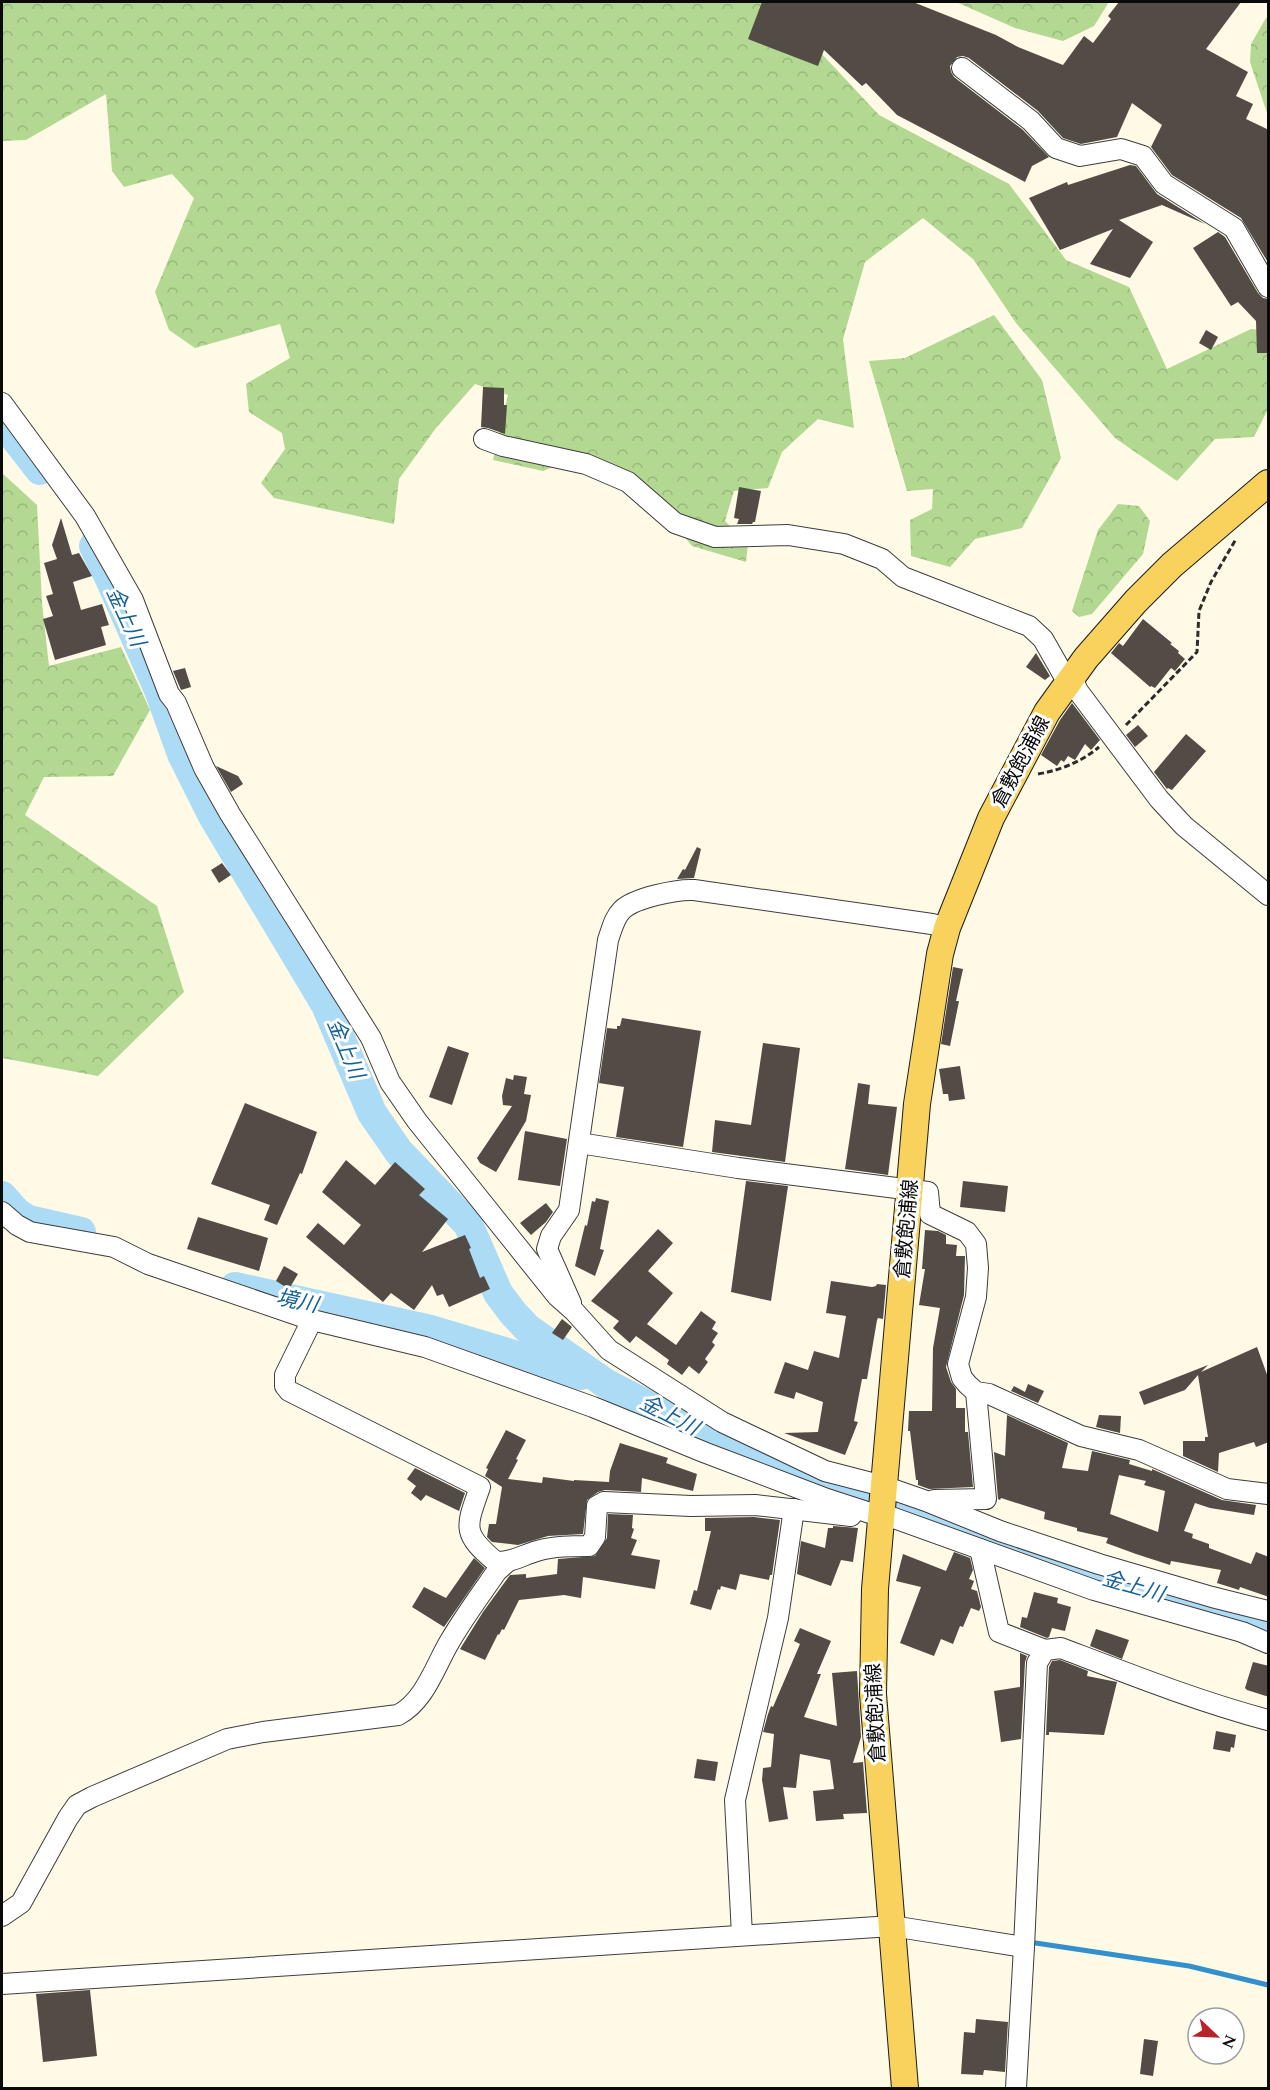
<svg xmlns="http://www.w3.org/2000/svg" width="1270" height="2090" font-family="Spectral,'Noto Sans JP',serif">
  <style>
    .forest { fill: url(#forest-crowns) }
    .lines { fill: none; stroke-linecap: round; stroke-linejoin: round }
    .stream { stroke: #3390cc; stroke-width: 5 }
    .river { stroke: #acdbf6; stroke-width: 30 }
    .building { fill: #524b46; fill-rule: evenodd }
    .minor-casing { stroke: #3d3d3d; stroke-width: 22 }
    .major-casing { stroke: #1b1b1b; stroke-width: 28 }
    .path { stroke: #2c2c2c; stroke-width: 3; stroke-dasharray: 6 3; stroke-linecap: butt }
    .minor { stroke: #fff; stroke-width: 20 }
    .major { stroke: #f9d15d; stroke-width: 26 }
    .labels { text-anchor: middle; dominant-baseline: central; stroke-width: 6; stroke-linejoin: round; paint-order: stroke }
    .street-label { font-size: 20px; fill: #0a0a0a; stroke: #fff }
    .water-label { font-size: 21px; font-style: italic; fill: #156199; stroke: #fff }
  </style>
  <defs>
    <pattern id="forest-crowns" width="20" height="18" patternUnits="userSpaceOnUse" patternTransform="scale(1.5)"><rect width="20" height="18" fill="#b2d891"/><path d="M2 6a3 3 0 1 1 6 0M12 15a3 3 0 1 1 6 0" fill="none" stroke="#98b87c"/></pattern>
  </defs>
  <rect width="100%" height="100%" fill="#fffae6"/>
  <g class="forest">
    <path d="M2,2H821L806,37L879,115L1009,184L1066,260L1129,287L1167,369L1251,329L1268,330V409L1254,437L1215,439L1177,481L1115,438L1016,323L973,259L923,218L865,262L843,339L854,428L818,419L782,452L768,488L734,491L725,521L748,544L746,562L692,546L634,476L582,455L543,471L493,460L508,395L475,384L436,428L399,479L394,524L274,498L261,483L285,449L282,433L249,412L246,384L290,358L280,324L195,348L169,330L155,292L194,198L172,174L124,187L112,171L106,94L26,140L2,141Z"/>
    <path d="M956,2H1109L1094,26L1063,41L1015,28Z"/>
    <path d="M1266,18H1268V116L1250,62L1251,44Z"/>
    <path d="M994,315L1042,380L1061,458L1022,528L975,539L950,567L911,556L910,520L932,509L933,489L907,491L869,361L905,358Z"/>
    <path d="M2,473L37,505L42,603L49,666L121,647L150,710L113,776L44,777L25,815L157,906L184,992L98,1076L2,1058Z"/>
    <path d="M1118,504L1139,506L1150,521L1143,554L1092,614L1079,617L1072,611L1098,530Z"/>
  </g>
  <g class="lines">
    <path class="stream" d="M1029,1942L1189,1966L1268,1985"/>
    <g class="river">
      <path d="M2,421L40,470"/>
      <path d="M94,546L110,579L159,690L182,754L213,816L326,1005L372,1113L399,1152L468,1224L498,1293L513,1313L527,1328L605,1383L711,1438L828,1484L869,1495"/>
      <path d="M2,1196L17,1213L28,1220L81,1232"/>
      <path d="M235,1287L431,1330L581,1375"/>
      <path d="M900,1504L999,1544L1093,1576L1268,1626"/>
    </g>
  </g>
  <g class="building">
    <path d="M762,2H913L996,35L1018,47L1063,65L1084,36L1093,43L1111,19L1108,16L1119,2H1241L1206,49L1248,72L1236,96L1253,104L1246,119L1269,130V264L1241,218L1172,175L1151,147L1162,125L1132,103L1117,137L1081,144L1063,138L1038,111L969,58L963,56L957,57L950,66L951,72L954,77L1023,130L1049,157L1032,166L1025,182L897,115L866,83L862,86L824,50L818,66L748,39Z"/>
    <path d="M1130,165L1136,166L1157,194L1205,224L1162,205L1119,220L1153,242L1130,278L1090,264L1113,229L1060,250L1029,198L1067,182L1068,185Z"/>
    <path d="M1218,232L1225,237L1258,293L1263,298L1269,299V353H1257L1256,321L1238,302L1231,306L1193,248Z"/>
    <path d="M1206,330L1218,337L1211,350L1199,343Z"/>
    <path d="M483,387L504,388V405H507L505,434L488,428L481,427Z"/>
    <path d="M739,487L761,491L755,522H753L752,524H737L739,519L734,518Z"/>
    <path d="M61,518L72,555L79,553L92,576L73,582L81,610L102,604L109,625L101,627L106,645L55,660L43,619L53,616L46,596L53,594L44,563L57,559L52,545Z"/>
    <path d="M1143,619L1172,643L1170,644L1179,651L1178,653L1185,659L1175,671L1171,668L1155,688L1151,686L1150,687L1111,653L1119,643L1123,646Z"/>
    <path d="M1036,653L1050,676L1045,680L1026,667Z"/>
    <path d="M185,668L191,687L181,690L173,671Z"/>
    <path d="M1072,703L1100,740L1091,750L1085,744L1075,760L1068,756L1064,762L1061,760L1057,766L1041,755L1060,720Z"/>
    <path d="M1138,725L1148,736L1135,747L1126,735Z"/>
    <path d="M1186,734L1206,751L1172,790L1168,788L1167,789L1154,772Z"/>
    <path d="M216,766L238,776L243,784L231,792Z"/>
    <path d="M697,847L701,849L694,878L677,879L683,869L685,870Z"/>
    <path d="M222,863L231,875L219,883L211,870Z"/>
    <path d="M953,967L963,969L956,1001H959L950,1046L941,1044Z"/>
    <path d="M622,1018L701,1031L683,1147L616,1137L624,1087L599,1083L607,1028L617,1029V1026H620Z"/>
    <path d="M763,1043L800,1048L785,1162L712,1152L715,1120L751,1125Z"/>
    <path d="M448,1046L469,1053L452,1105L429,1097Z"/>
    <path d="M960,1066L965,1099L949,1101L948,1094H943L939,1069Z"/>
    <path d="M514,1075L527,1077L524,1094L531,1095L526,1121L496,1172L480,1163L477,1158L512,1106L503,1105L502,1096L506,1078L513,1080Z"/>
    <path d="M858,1083L870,1085L868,1104L897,1107L888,1175L845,1169Z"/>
    <path d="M245,1103L317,1132L302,1174L300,1173L277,1225L264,1220L270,1205L211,1184Z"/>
    <path d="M525,1131L567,1139L560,1186L518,1180Z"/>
    <path d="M346,1160L375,1185L395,1162L425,1189L419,1195L448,1219L422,1252L465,1235L471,1248L469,1249L480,1278L484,1276L490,1289L449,1307L443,1294L437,1296L432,1285L414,1310L391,1293L383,1302L306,1237L318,1223L344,1245L361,1225L322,1192Z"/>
    <path d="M746,1181L788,1186L771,1301L731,1292Z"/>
    <path d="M963,1181L1008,1186L1005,1212L960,1207Z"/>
    <path d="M596,1198L609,1201L600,1249L604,1250L595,1276L575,1266L585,1225L587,1226L592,1201L595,1202Z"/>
    <path d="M546,1203L553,1212L546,1222L531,1235L520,1223Z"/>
    <path d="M198,1217L268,1238L259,1271L187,1249Z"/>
    <path d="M658,1229L673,1243L648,1271L673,1293L647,1324L676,1345L701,1311L716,1322L712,1329L718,1333L712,1342L715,1345L705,1359L708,1362L699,1374L689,1366L682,1375L667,1364L669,1360L636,1336L630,1343L613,1328L619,1321L591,1301Z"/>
    <path d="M925,1230L938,1231L946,1235V1244L957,1245L956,1256H965L964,1295L946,1367L951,1382L956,1389V1408H965V1432H968L973,1487L929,1489L918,1485V1480H916L910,1431H908L909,1411H932L933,1348L940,1308L919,1305L925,1269H922Z"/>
    <path d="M284,1266L298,1274L289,1289L276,1281Z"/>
    <path d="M831,1281L872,1287L876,1286L877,1284L886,1285L883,1319L878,1318L877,1320L867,1379H862L854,1421L858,1422L845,1455L784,1433L818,1432L823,1402L796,1392L794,1399L774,1393L785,1362L808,1370L814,1351L839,1358L846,1316L826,1313Z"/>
    <path d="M562,1319L572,1327L563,1340L552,1333Z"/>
    <path d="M1257,1347L1269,1380V1442L1256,1447L1254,1442L1219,1453L1218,1472L1183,1456V1441H1205V1437H1208L1198,1375L1185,1390L1144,1405L1139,1392L1208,1365L1201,1372Z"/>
    <path d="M1028,1384L1044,1391L1038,1403L1011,1391L1014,1386L1025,1392Z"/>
    <path d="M1007,1415L1068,1443L1062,1468L1088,1471L1092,1451L1130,1460L1129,1464L1152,1471V1469L1222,1500L1256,1505L1254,1515L1210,1508L1195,1503L1184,1531L1193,1534L1192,1538L1209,1544V1548L1251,1564L1256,1552L1269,1557V1597L1240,1587L1239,1590L1217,1583L1221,1570L1171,1561L1170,1565L1136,1554L1106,1543L1108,1538L1077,1531V1528L1044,1519L1045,1512L1001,1498L1000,1500L998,1499L994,1452L1005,1456ZM1119,1475L1146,1481L1144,1485L1165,1491L1158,1532L1110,1514Z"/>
    <path d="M1099,1415L1121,1416L1120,1433L1096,1427Z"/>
    <path d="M506,1430L526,1440L516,1459L518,1460L508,1479L542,1483L543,1477L574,1481V1480L609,1482L610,1471L620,1443L668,1458L666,1463L697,1474L693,1491L642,1478L641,1492L605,1490L598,1492L587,1500L583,1534L548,1536L518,1545L492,1542L487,1537L489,1524H496L502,1487L485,1476L488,1469L486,1468Z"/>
    <path d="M415,1468L465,1493L459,1511L426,1495L421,1501L411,1493L416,1486L407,1479Z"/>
    <path d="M608,1514L633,1515L632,1528L634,1529L631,1538L637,1540L631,1555L660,1560L655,1589L583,1577L581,1598L564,1595L519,1600L504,1630L502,1629L499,1635L498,1634L485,1660L460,1649L483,1612L510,1575L526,1574V1578L557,1574L558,1559L595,1556L607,1538Z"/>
    <path d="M754,1517L780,1520L772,1575H770L769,1580L740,1574L736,1590L721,1586L720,1590L718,1589L711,1610L690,1604L694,1590L697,1591L711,1531H705V1518Z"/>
    <path d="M833,1526L858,1528L853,1562L841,1560L831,1586L797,1574L801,1541L825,1548L828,1528H833Z"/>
    <path d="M954,1552L970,1558L973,1570L969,1579L974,1581L971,1589L977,1591L981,1607L979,1611L971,1608L963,1627L960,1626L953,1644L941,1639L934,1656L900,1643L921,1587L896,1581L903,1554L946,1571Z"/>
    <path d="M474,1558L485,1568L444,1627L412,1607L424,1587L446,1598Z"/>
    <path d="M1034,1592L1058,1598L1057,1603L1071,1607L1065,1631L1052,1628L1049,1637L1047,1638L1020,1627L1022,1617L1027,1618Z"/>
    <path d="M800,1628L831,1641L817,1674H821L804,1717L837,1726L832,1673L857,1671L861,1737L853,1763L863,1762L867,1813L843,1814L844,1819L816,1821L813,1791L834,1789L830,1760L800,1754L796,1788L783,1787L788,1819L769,1822L762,1780L763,1768L771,1767L774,1734L763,1732L768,1714L771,1706L773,1707L800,1644L794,1641Z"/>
    <path d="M1096,1629L1129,1640L1122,1659L1090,1646Z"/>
    <path d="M1020,1653L1027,1656L1025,1662L1021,1739L1001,1742L994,1691L1020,1687Z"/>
    <path d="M1060,1660L1088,1671L1087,1676L1117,1682L1104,1735L1049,1732V1735H1046L1049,1667L1052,1661Z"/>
    <path d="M1253,1662L1269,1666V1697L1247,1690L1245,1688Z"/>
    <path d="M1216,1731L1236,1735L1234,1748L1231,1747L1230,1752L1213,1749Z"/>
    <path d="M697,1759L718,1762L715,1781L694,1778Z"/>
    <path d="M90,1990L97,2056L43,2062L36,1994Z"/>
    <path d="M976,2019L1008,2022L1005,2072L984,2070L983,2075L961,2074L964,2032L975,2033Z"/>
    <path d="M1144,2039L1158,2041L1153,2076L1140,2074Z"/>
  </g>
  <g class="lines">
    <defs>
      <g id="minor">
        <path d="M962,68L1031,121L1056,148L1080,156L1121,149L1143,156L1164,184L1234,228L1268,287"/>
        <path d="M2,403L85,516L133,600L169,694L176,703L204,768L230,814L371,1038L390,1082L417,1121L557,1296L574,1311L609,1350L722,1422L825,1471L883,1486L926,1501L1000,1531L1099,1564L1212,1597L1268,1611"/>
        <path d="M484,439L503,446L586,464L628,482L675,523L715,537L788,535L844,544L882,559L903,577L1029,626L1043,639L1068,683"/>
        <path d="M1072,678L1078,691L1159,799L1184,826L1268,895"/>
        <path d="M579,1143L738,1168L928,1192L930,1214L967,1232L976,1244L978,1268L976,1297L958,1364L962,1378L968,1385L976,1392L989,1394L1081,1436L1139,1450L1227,1489L1268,1494"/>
        <path d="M2,1212L17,1225L30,1232L114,1247L148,1264L312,1320L425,1347L593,1407L706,1453L827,1499L870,1513H880L1094,1590L1242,1632L1268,1643"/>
        <path d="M571,1303L547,1249L551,1236L569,1210L608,940C612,929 614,918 622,910C634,898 677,889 694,890L932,924L947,928"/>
        <path d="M312,1320L285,1375V1386L289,1391L480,1487C466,1527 461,1533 496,1562C511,1563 523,1555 537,1551C554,1546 572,1546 589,1546L595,1537L597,1506L604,1502L691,1506L755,1505L851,1516"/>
        <path d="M934,1500L986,1499L976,1392"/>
        <path d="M980,1549L999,1632L1045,1650"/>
        <path d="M2,1916L21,1903L68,1818L77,1805L92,1797L227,1739L263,1732L398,1715C425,1701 435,1666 450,1641C464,1617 481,1594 497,1571L506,1563"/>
        <path d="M742,1935L735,1800L778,1618L794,1509"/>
        <path d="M2,1984L892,1926L1024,1947L1037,1663L1045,1650L1061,1648C1129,1674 1197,1701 1268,1720"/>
        <path d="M1016,2088L1024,1947"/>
      </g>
      <path id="major" d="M905,2088L873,1694L875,1589L917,1104L940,954L947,928L991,818L1047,712L1086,658L1136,601L1172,565L1268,483"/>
    </defs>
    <use href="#minor" class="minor-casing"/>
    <use href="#major" class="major-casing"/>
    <g class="path">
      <path d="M1126,725L1197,652L1199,611L1211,582L1236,539"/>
      <path d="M1038,774C1061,770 1081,762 1099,747"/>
    </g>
    <use href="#minor" class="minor"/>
    <use href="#major" class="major"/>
  </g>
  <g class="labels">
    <g class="street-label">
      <text transform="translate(1021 762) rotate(-62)">倉敷飽浦線</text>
      <text transform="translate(907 1229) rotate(-85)">倉敷飽浦線</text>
      <text transform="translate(876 1713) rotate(-93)">倉敷飽浦線</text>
    </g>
    <g class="water-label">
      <text transform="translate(125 617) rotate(65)">金上川</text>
      <text transform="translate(345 1049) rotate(67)">金上川</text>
      <text transform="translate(297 1302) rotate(12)">境川</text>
      <text transform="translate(669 1416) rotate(27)">金上川</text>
      <text transform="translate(1133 1587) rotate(16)">金上川</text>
    </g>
  </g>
  <rect width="1270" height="2090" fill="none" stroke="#0a0a0a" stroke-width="6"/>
  <g transform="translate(1216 2036) rotate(113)"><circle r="28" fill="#ffffff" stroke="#9d9d9d" stroke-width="1.5"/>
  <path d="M0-4.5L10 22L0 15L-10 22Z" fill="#b8232c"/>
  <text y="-9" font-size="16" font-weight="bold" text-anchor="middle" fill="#0a0a0a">N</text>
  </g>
</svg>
